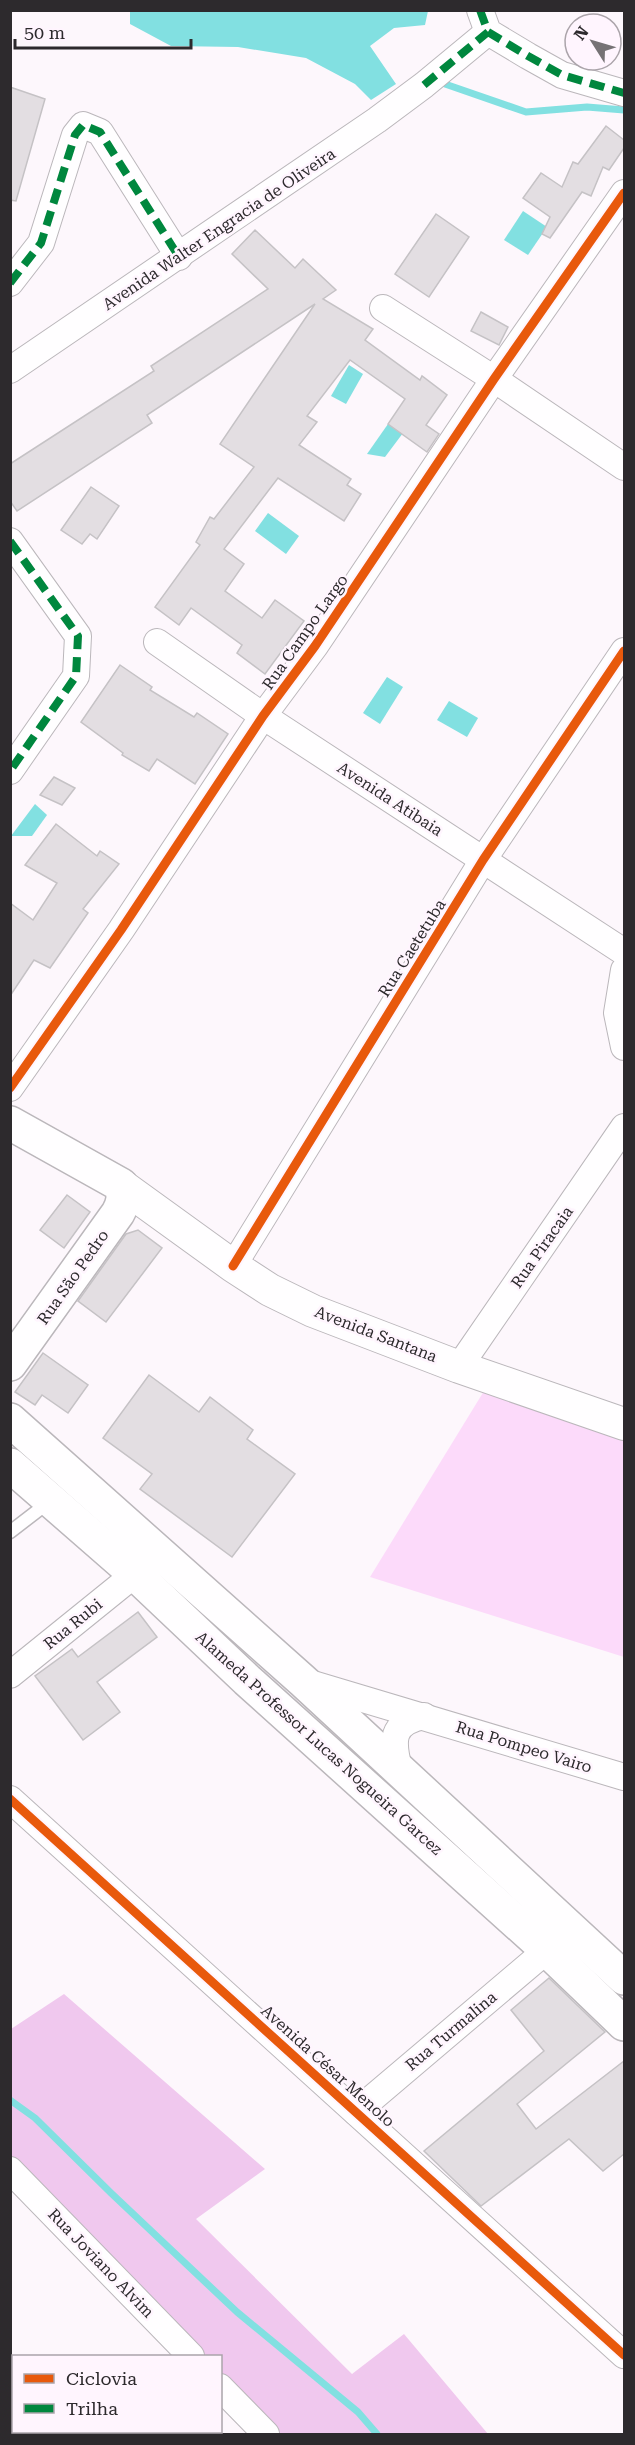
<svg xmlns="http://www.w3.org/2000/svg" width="635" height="2445" font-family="'Roboto Serif',serif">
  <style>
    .green { fill: #fcdafa }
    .forest { fill: #f0c8ee }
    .water { fill: #82e0e1 }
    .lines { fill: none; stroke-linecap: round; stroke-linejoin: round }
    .stream { stroke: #82e0e1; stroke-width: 7 }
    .building { fill: #e3dee2; stroke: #c5c2c5; stroke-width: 1.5 }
    .service-casing { stroke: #bbb7bb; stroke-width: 15 }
    .minor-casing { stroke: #bbb7bb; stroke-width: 28 }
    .tertiary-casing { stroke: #bbb7bb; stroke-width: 34 }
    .secondary-casing { stroke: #bbb7bb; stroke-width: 36 }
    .service { stroke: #fffeff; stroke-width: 12 }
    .minor { stroke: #fffeff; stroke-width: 26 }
    .tertiary { stroke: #fffeff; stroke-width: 32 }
    .secondary { stroke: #fffeff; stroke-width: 33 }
    .quiet { stroke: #00873e; stroke-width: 8; stroke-dasharray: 15 8; stroke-linecap: butt }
    .cycleway-casing { stroke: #fff5fe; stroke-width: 13 }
    .cycleway { stroke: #e8590c; stroke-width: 9 }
    .labels { text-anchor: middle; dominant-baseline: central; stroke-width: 5; stroke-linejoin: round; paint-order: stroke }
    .street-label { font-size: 16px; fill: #2d2a2d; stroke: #fff5fe }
  </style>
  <rect width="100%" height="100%" fill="#fdf7fc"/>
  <path class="green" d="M484,1391L624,1439V1657L370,1577Z"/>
  <path class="forest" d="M64,1994L265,2169L196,2219L352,2374L404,2334L488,2434H266L221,2387L220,2356H191L11,2170V2029Z"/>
  <g class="water">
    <path d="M130,11V10L428,11L425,25L394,28L370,46L396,84L371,100L355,84L306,58L238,47L171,46L130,24Z"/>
    <path d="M523,211L547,227L528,255L504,240Z"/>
    <path d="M349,365L363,374L346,404L331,396Z"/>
    <path d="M388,424L403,433L385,457L367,454Z"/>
    <path d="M268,513L299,536L286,554L255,531Z"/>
    <path d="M387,677L403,687L380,724L363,713Z"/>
    <path d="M449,701L478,718L467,737L437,720Z"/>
    <path d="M35,804L47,815L32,836H11Z"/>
  </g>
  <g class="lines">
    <g class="stream">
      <path d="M445,84L526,112L587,107L624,110"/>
      <path d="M10,2100L35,2118L111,2193L237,2312L358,2412L377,2434"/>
    </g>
  </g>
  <g class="building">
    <path d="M10,87L45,99L16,201L10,200Z"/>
    <path d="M606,126L624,140V148L609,170L603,167L591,196L582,192L550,238L542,234L550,217L523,198L541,173L562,187L573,162L578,164Z"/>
    <path d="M436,214L469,237L429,297L395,274Z"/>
    <path d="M255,230L295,268L303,259L336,290L323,299L373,329L365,340L420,380L422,376L447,395L426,425L439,434L427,452L388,424L405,399L350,360L307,416L317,422L299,445L351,479L347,485L361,494L344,521L278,478L224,549L244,564L225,591L262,618L275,600L304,621L265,674L237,653L242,645L191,608L179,625L155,607L200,545L196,542L210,517L214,519L254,467L220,444L315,304L147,415L152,423L17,511L10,501V464L154,371L151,366L268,289L232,254Z"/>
    <path d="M481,312L508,327L499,345L471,331Z"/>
    <path d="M91,487L119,506L97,539L90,534L82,544L61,530Z"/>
    <path d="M120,665L152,687L150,690L194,717L197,713L228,734L195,784L157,759L149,771L122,755L123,753L81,722Z"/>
    <path d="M54,777L75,788L62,805L40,795Z"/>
    <path d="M56,824L97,856L100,851L119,864L83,909L88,913L50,968L34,960L10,996V903L33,920L57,883L25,865Z"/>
    <path d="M67,1195L90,1212L64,1248L40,1230Z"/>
    <path d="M138,1230L162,1248L106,1322L78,1301L126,1234Z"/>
    <path d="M43,1353L88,1385L68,1413L42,1395L35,1405L15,1392Z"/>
    <path d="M149,1375L199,1412L210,1397L253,1430L247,1439L295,1474L232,1557L140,1489L152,1474L103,1438Z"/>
    <path d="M138,1612L157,1637L97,1682L120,1712L83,1740L35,1676L72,1649L78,1657Z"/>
    <path d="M549,1978L605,2032L517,2104L536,2129L624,2061V2154L603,2171L569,2139L481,2206L424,2151L544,2051L511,2010Z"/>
  </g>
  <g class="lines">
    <defs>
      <path id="service" d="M10,1532L49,1502"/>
      <g id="minor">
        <path d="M480,10L488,32L528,56L562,75L624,93"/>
        <path d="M10,283L41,243L75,135L83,125L100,132L179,257"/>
        <path d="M383,308L494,379L624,467"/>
        <path d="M10,370L377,120L424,85L488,32"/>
        <path d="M10,541L78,636L76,676L10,771"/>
        <path d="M157,642L263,716L624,952"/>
        <path d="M624,970L617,1013L624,1047"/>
        <path d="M10,1088L121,930L263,716L315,646L494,379L624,193"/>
        <path d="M233,1266L483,860L624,651"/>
        <path d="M459,1367L624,1127"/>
        <path d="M10,1675L135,1574"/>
        <path d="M306,1682L624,1777"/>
        <path d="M399,1769C392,1741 390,1723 424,1716"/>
        <path d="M10,1799L624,2355"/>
        <path d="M356,2112L547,1950"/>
        <path d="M10,2170L191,2356"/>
        <path d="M220,2387L266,2434"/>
        <path d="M205,2432V2434"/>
      </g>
      <path id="tertiary" d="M121,1185L233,1266L270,1290L313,1311L459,1367L624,1424"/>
      <g id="secondary">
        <path d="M10,1123L121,1185C124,1196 124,1202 118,1213L10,1364"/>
        <path d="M10,1420L303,1681L624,1978"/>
        <path d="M10,1465L135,1574L247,1680L547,1950L624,2024"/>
      </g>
    </defs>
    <use href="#service" class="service-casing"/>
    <use href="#minor" class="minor-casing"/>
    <use href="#tertiary" class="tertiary-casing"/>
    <use href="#secondary" class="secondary-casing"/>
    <use href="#service" class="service"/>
    <use href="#minor" class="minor"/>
    <use href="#tertiary" class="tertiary"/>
    <use href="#secondary" class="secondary"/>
    <g class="quiet">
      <path d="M480,10L488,32L528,56L562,75L624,93"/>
      <path d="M424,85L488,32"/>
      <path d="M10,283L41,243L75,135L83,125L100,132L179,257"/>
      <path d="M10,541L78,636L76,676L10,771"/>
    </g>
    <defs>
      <g id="cycleway">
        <path d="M10,1088L121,930L263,716L315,646L494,379L624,193"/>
        <path d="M233,1266L483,860L624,651"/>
        <path d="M10,1799L624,2355"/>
      </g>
    </defs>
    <use href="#cycleway" class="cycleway-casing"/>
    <use href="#cycleway" class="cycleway"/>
  </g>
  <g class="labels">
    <g class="street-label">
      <text transform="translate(219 229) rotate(-34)">Avenida Walter Engracia de Oliveira</text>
      <text transform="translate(305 632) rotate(-55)">Rua Campo Largo</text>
      <text transform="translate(390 799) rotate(33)">Avenida Atibaia</text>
      <text transform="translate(412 948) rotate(-58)">Rua Caetetuba</text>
      <text transform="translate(542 1247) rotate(-55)">Rua Piracaia</text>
      <text transform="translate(73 1277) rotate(-55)">Rua São Pedro</text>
      <text transform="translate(376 1334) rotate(21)">Avenida Santana</text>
      <text transform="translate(73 1624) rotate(-39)">Rua Rubi</text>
      <text transform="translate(319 1743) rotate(42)">Alameda Professor Lucas Nogueira Garcez</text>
      <text transform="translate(524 1747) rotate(17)">Rua Pompeo Vairo</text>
      <text transform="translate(451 2031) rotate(-40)">Rua Turmalina</text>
      <text transform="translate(328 2066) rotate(42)">Avenida César Menolo</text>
      <text transform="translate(101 2263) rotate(46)">Rua Joviano Alvim</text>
    </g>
  </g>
  <rect width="635" height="2445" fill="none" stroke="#2d2a2d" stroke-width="24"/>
  <rect x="12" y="2355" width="210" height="78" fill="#fff5fe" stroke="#aba4aa" stroke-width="1.5"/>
  <rect x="24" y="2374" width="30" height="9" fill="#e8590c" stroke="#aba4aa" stroke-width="1.5"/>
  <text x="66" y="2385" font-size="18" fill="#2d2a2d">Ciclovia</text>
  <rect x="24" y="2404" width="30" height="9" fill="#00873e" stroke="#aba4aa" stroke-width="1.5"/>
  <text x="66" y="2415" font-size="18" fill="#2d2a2d">Trilha</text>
  <g transform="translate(593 42) rotate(307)"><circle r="28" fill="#fff5fe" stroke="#aba4aa" stroke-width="1.5"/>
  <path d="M0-4.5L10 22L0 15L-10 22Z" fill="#767275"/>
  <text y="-9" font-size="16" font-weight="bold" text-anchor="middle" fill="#2d2a2d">N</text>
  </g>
  <path d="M15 39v9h176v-9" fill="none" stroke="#2d2a2d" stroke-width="3"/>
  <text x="24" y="39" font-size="18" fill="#2d2a2d" stroke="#fff5fe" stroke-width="4.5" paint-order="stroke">50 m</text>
</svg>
